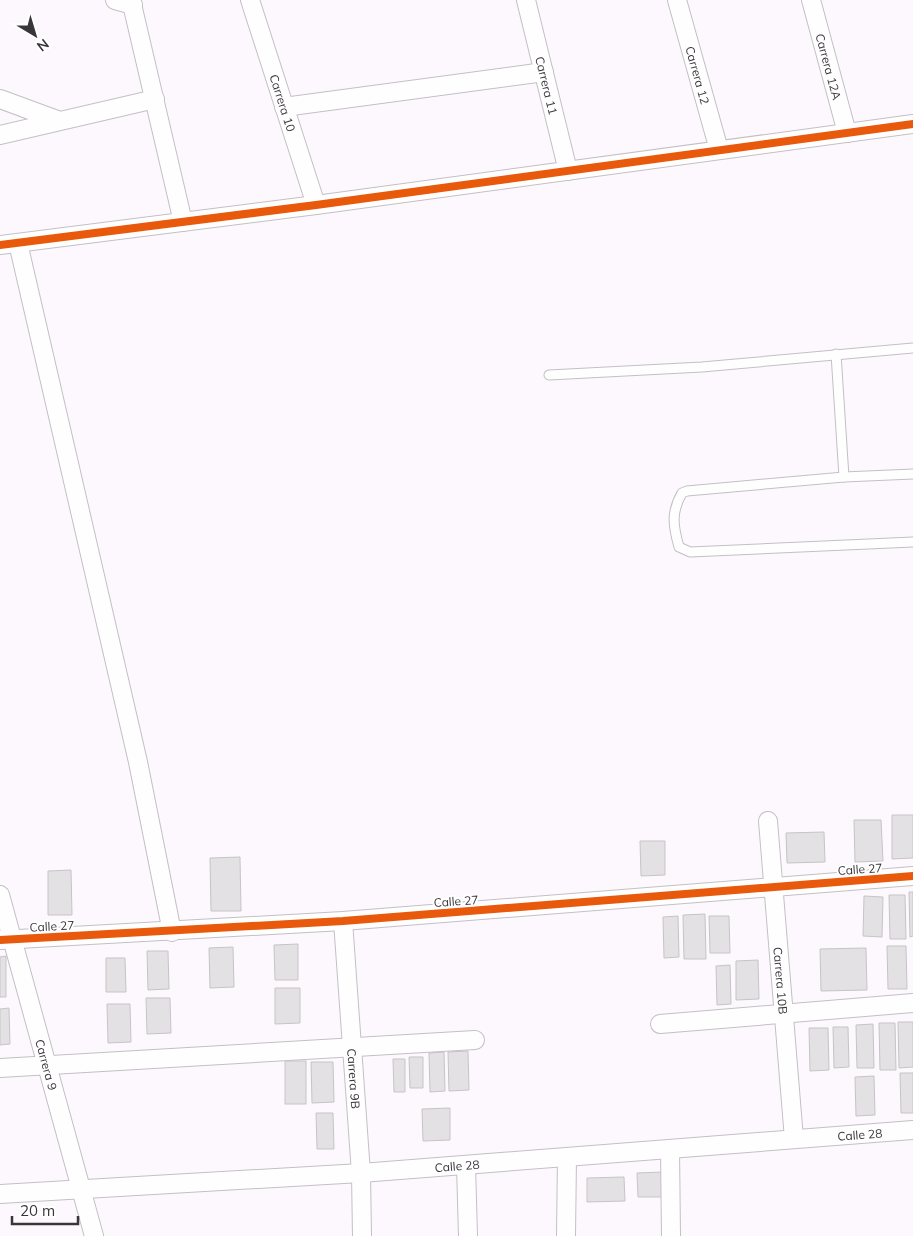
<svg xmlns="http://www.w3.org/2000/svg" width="913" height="1236" font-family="Mulish,sans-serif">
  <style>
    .building { fill: #e4e1e5; stroke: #c7c4c7 }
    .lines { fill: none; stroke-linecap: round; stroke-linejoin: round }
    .service-casing { stroke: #c3c0c4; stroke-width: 11 }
    .minor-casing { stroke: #c3c0c4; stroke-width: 20 }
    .service { stroke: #fffeff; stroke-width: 9 }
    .minor { stroke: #fffeff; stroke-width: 18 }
    .cycleway-casing { stroke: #fff; stroke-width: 11 }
    .cycleway { stroke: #e8590c; stroke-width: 8 }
    .labels { text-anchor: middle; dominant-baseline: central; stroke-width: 4; stroke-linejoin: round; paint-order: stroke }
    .street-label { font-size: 12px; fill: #39363a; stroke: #fff }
  </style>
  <rect width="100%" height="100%" fill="#fcf8fd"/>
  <g class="building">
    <path d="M892,815H913V858L892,859Z"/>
    <path d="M854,820H881L883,861L855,862Z"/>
    <path d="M824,832L825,862L787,863L786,833Z"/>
    <path d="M640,841H665V875L641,876Z"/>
    <path d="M240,857L241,911H211L210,858Z"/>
    <path d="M71,870L72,915H48V871Z"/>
    <path d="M909,892H913V936L910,937Z"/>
    <path d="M889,895H905L906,939H890Z"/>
    <path d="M864,896L883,897L882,937L863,936Z"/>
    <path d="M705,914L706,959H684L683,915Z"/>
    <path d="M678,916L679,957L664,958L663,917Z"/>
    <path d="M709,916H729L730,953H710Z"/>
    <path d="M298,944V980H275L274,945Z"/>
    <path d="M887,946H906L907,989H888Z"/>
    <path d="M233,947L234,987L210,988L209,948Z"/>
    <path d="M866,948L867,990L821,991L820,949Z"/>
    <path d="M147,951H168L169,989L148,990Z"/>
    <path d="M6,956V997H0V957Z"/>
    <path d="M106,958H125L126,992H106Z"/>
    <path d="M758,960L759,999L736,1000V961Z"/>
    <path d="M730,965L731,1004L717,1005L716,966Z"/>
    <path d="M275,988H300V1023L275,1024Z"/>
    <path d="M146,998H170L171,1033L147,1034Z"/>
    <path d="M107,1004H130L131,1042L108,1043Z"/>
    <path d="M9,1008L10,1044L0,1045V1009Z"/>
    <path d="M898,1022H913V1067L899,1068Z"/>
    <path d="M879,1023H895L896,1070H880Z"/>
    <path d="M873,1024L874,1068H857L856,1025Z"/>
    <path d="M833,1027H848L849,1067L834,1068Z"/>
    <path d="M809,1028H828L829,1070L810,1071Z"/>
    <path d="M468,1051L469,1090L449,1091L448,1052Z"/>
    <path d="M444,1052L445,1091L430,1092L429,1053Z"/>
    <path d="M409,1057H423V1088H410Z"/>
    <path d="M393,1059H405V1092H394Z"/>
    <rect x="285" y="1061" width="21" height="43"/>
    <path d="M311,1062H333L334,1102L312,1103Z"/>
    <path d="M900,1073H913V1113H901Z"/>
    <path d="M874,1076L875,1115L856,1116L855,1077Z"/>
    <path d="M450,1108V1140L423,1141L422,1109Z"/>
    <path d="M316,1113H333L334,1149H317Z"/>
    <path d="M663,1172V1197H638L637,1173Z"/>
    <path d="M624,1177L625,1201L587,1202V1178Z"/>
  </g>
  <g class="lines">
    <defs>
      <g id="service">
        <path d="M836,354L844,477"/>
        <path d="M549,375L702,367L913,348"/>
        <path d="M913,474L844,477L687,491L682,493C671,512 673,526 679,547L690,552L913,542"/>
      </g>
      <g id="minor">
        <path d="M115,0L133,5"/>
        <path d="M131,0L183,222"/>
        <path id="s1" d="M250,0L316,205"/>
        <path id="s2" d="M526,0L568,171"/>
        <path id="s3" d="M677,0L719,150"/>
        <path id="s4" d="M811,0L847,133"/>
        <path d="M0,99L57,120"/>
        <path d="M284,107L544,72"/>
        <path d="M0,135L155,99"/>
        <path d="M18,243L138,762L172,932"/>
        <path d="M0,245L316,205L913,124"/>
        <path id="s5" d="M768,821L794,1139"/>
        <path id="s6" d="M0,895L94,1236"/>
        <path id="s7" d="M343,921L361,1173L362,1236"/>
        <path d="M0,940L343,921L913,876"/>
        <path d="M660,1024L913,1003"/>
        <path d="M0,1068L475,1040"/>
        <path d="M670,1149L671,1236"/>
        <path d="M466,1165L468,1236"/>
        <path id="s8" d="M0,1194L361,1173L913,1130"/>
        <path d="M566,1236L567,1157"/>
      </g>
    </defs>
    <use href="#service" class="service-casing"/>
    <use href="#minor" class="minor-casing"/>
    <use href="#service" class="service"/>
    <use href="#minor" class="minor"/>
    <defs>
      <g id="cycleway">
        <path d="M0,245L316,205L913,124"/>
        <path d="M0,940L343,921L913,876"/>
      </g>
    </defs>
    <use href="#cycleway" class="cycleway-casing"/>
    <use href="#cycleway" class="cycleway"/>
  </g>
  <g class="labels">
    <g class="street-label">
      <text stroke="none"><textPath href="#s4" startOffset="69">Carrera 12A</textPath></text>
      <text stroke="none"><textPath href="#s3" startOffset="78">Carrera 12</textPath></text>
      <text stroke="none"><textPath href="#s2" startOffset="88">Carrera 11</textPath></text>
      <text stroke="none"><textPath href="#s1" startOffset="108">Carrera 10</textPath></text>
      <text transform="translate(860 869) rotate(-4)">Calle 27</text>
      <text transform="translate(456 901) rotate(-4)">Calle 27</text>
      <text transform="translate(52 926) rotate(-3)">Calle 27</text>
      <text stroke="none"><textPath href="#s5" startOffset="160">Carrera 10B</textPath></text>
      <text stroke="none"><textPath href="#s6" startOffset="176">Carrera 9</textPath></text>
      <text stroke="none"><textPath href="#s7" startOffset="158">Carrera 9B</textPath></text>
      <text stroke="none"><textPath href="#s8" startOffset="862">Calle 28</textPath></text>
      <text stroke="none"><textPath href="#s8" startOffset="458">Calle 28</textPath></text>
    </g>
  </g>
  <g transform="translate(35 35) rotate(142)" stroke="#ffffff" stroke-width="4" paint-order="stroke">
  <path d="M0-4L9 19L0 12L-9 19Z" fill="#39363a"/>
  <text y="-8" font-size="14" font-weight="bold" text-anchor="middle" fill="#39363a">N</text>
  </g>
  <path d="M12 1216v8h66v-8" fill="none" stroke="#39363a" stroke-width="2.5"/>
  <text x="20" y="1216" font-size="15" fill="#39363a" stroke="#ffffff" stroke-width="4" paint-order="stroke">20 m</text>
</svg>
